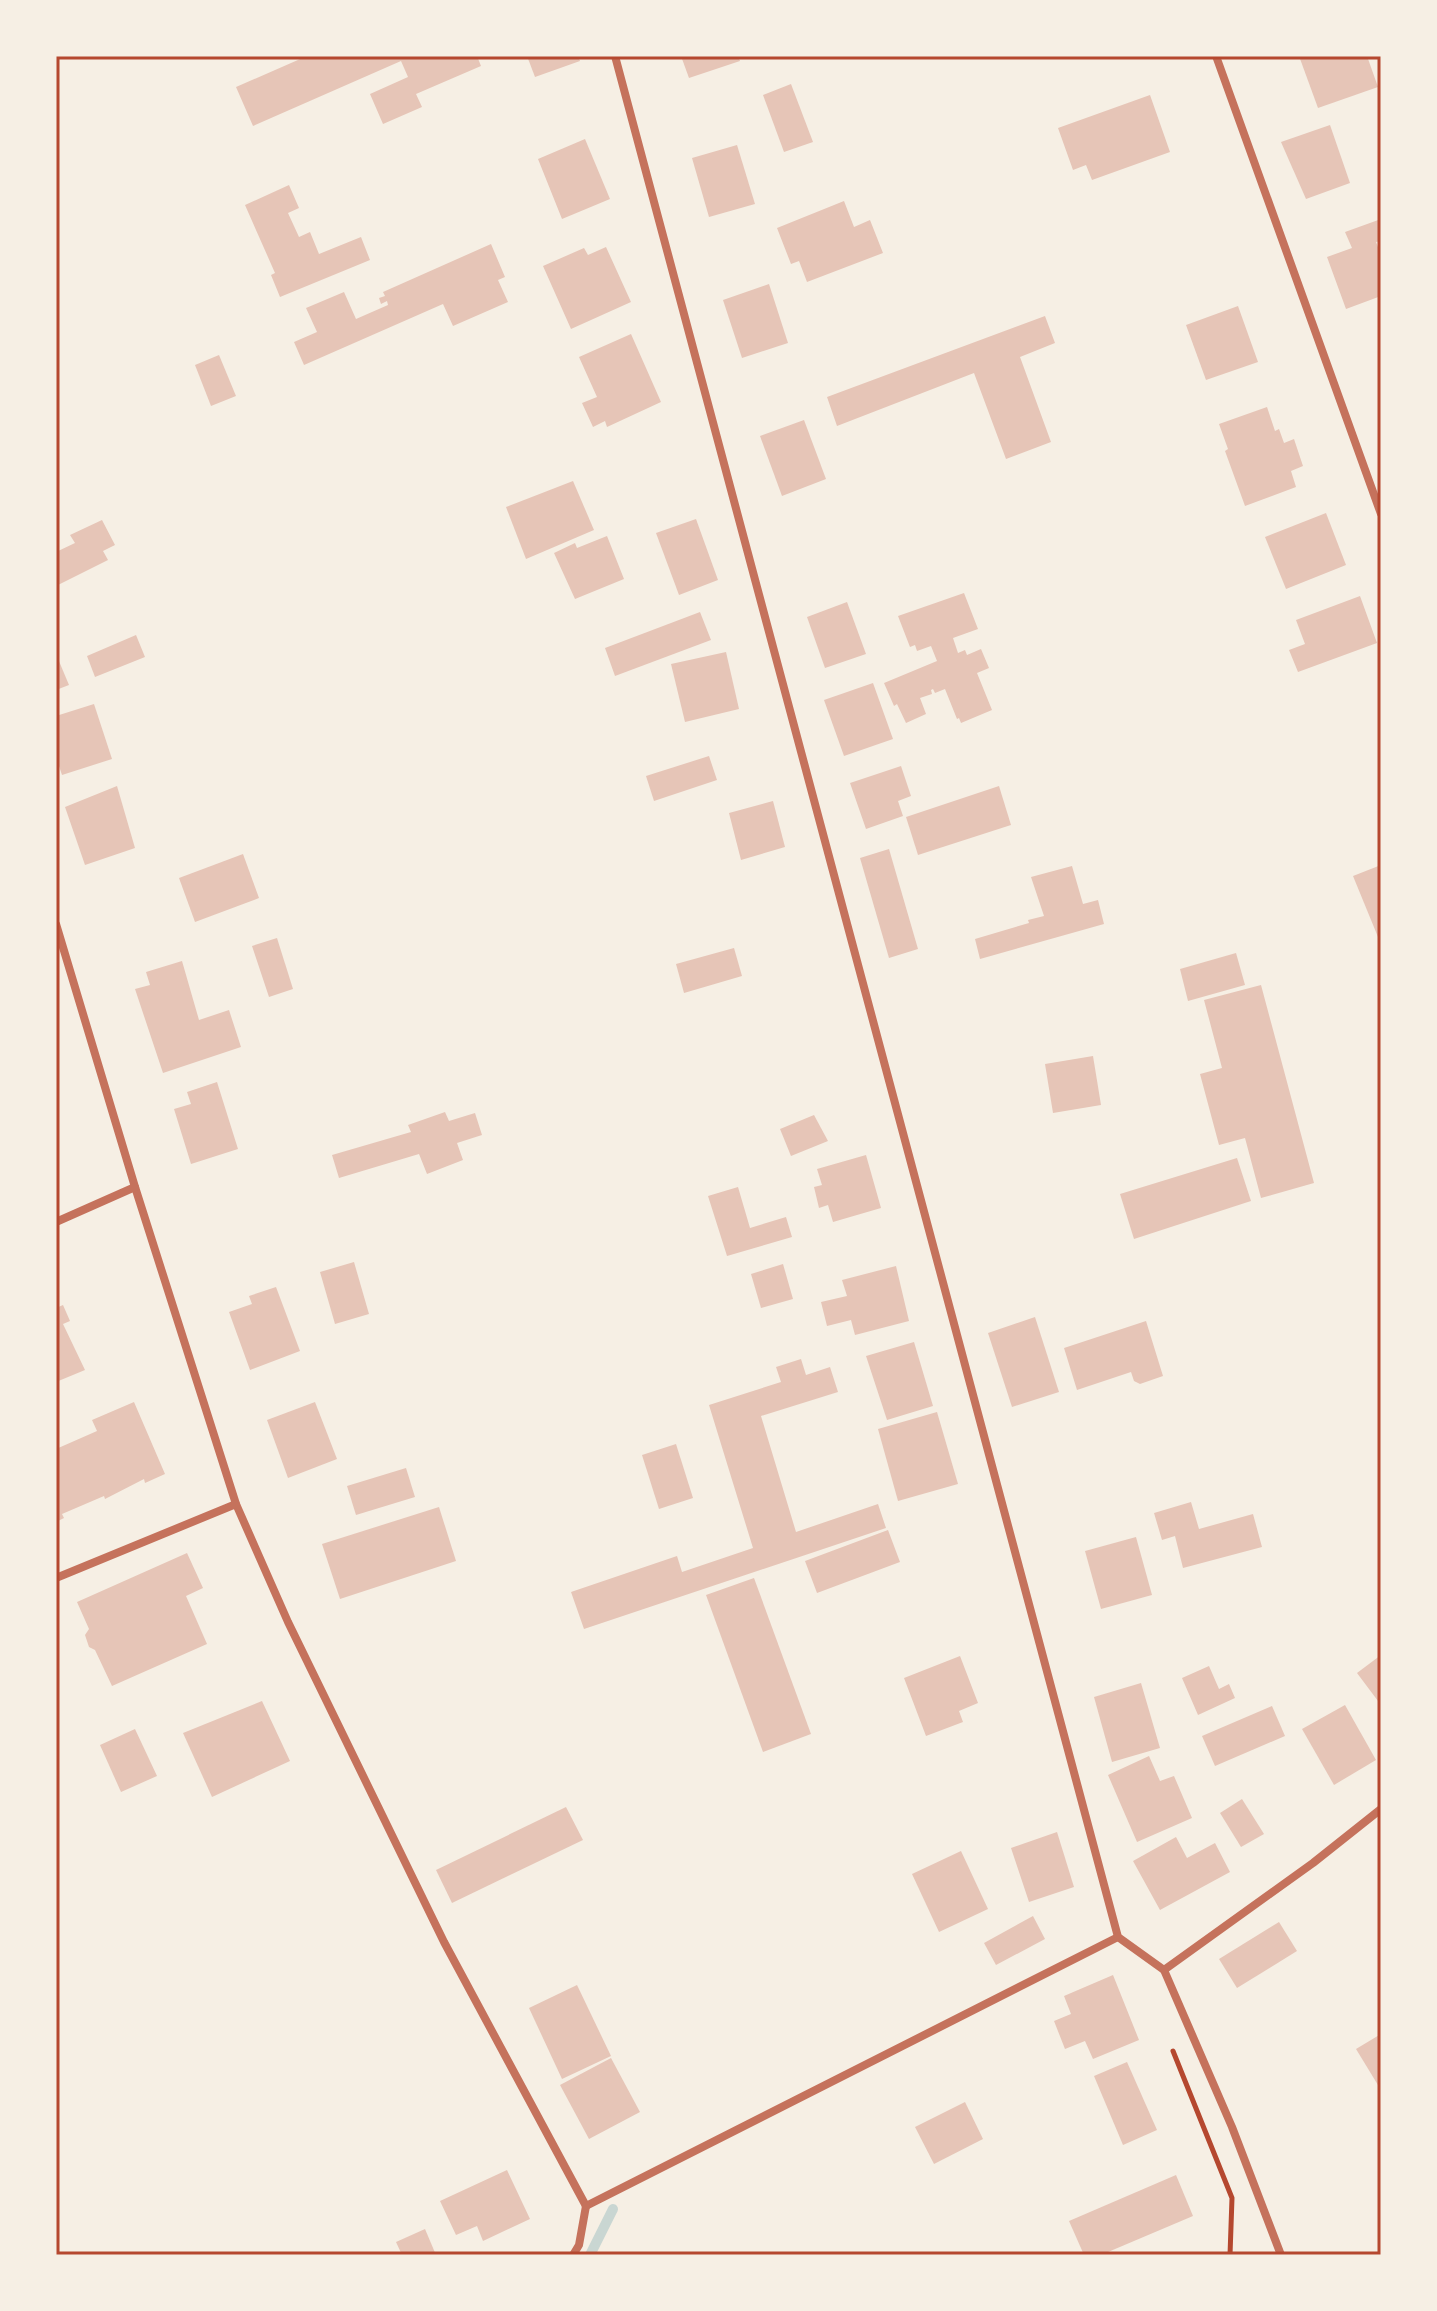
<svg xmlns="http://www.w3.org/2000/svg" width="1437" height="2311" font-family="'Times New Roman',serif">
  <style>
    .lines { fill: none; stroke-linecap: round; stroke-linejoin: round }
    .stream { stroke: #c9d6d2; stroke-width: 10 }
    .building { fill: #e6c5b7 }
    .path { stroke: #b5482f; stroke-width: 5 }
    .minor { stroke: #c5725c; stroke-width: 8 }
    .neatline { fill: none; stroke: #b5482f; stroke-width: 3 }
  </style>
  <rect width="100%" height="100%" fill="#f6efe4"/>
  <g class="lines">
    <path class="stream" d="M590,2255L613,2209"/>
  </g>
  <g class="building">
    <path d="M307,56H477L481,66L416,94L422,107L383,124L370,94L408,77L401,61L253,126L236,87Z"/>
    <path d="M527,56H578L580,61L535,77Z"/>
    <path d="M681,56H738L740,61L689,78Z"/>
    <path d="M1299,56H1367L1378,87L1318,108Z"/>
    <path d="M791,84L813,142L784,152L763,95Z"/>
    <path d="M1150,95L1170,152L1092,180L1086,165L1073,170L1058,128Z"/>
    <path d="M1330,125L1350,183L1306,199L1281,142Z"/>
    <path d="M585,139L610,199L562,219L538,159Z"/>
    <path d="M737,145L755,204L709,217L692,158Z"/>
    <path d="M289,185L299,208L288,213L299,237L310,232L319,254L361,237L370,260L280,297L271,275L275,273L245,205Z"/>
    <path d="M844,201L854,227L870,220L883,253L807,282L799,261L791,264L777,228Z"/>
    <path d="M1381,219V241L1376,242L1381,255V296L1346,309L1327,257L1352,248L1345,232Z"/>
    <path d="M491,244L505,277L498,280L508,302L453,326L443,304L304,365L294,342L317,332L306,308L344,292L356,319L388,305L387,301L381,304L379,298L385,296L383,292Z"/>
    <path d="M606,247L631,302L571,329L543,266L584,248L588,255Z"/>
    <path d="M769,284L788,343L742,358L723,300Z"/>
    <path d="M1238,306L1258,362L1206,380L1186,325Z"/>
    <path d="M1045,316L1055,343L1020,357L1051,442L1006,459L974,373L837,426L827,397Z"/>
    <path d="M631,334L661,402L607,427L605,421L593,427L582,403L597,397L579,357Z"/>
    <path d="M219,355L236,396L211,406L195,365Z"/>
    <path d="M1267,407L1275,431L1279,429L1284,443L1294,439L1303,466L1291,471L1296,487L1245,506L1225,451L1228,449L1219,424Z"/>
    <path d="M804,420L826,479L782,496L760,436Z"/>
    <path d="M573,481L594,530L526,559L506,507Z"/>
    <path d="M1326,513L1346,565L1286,589L1265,537Z"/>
    <path d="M696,519L718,580L679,595L656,533Z"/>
    <path d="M102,520L115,545L103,551L108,560L56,586V552L75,543L70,535Z"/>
    <path d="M607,536L624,579L575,599L554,553L575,543L577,548Z"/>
    <path d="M964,593L978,629L953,638L958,653L965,650L967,655L981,649L989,668L977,673L992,710L961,723L959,718L957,719L945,689L935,693L933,689L931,690L932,694L920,698L926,714L906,723L897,704L894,706L884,683L937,661L931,646L917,651L915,645L910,647L898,616Z"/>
    <path d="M1360,596L1377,643L1298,672L1289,650L1305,644L1296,620Z"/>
    <path d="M847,602L866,654L825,668L807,617Z"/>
    <path d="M700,612L711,640L615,676L605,648Z"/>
    <path d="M136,635L145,657L95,677L87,656Z"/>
    <path d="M726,652L739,709L685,722L671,664Z"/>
    <path d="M56,654L69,685L56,690Z"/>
    <path d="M873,683L893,739L844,756L824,700Z"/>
    <path d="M94,704L112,759L62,775L56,757V716Z"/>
    <path d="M709,756L717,780L654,801L646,776Z"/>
    <path d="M901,766L911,796L898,801L903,816L866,829L850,783Z"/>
    <path d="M117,786L135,848L85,865L65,807Z"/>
    <path d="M999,786L1011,825L918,855L906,817Z"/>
    <path d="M773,801L785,847L741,860L729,813Z"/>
    <path d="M889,849L918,949L889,958L860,858Z"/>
    <path d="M243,854L259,898L195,922L179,878Z"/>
    <path d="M1381,865V936L1378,937L1353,876Z"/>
    <path d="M1072,866L1083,904L1098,900L1104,924L980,959L975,939L1029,923L1028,920L1044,916L1031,877Z"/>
    <path d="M277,938L293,989L269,997L252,946Z"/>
    <path d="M734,948L742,976L684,993L676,964Z"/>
    <path d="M1236,953L1245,985L1188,1001L1180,969Z"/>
    <path d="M182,961L199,1020L229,1010L241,1047L163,1073L135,989L150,985L146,972Z"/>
    <path d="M1261,985L1314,1183L1261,1198L1245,1138L1219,1145L1200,1074L1222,1068L1204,1000Z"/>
    <path d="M1093,1056L1101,1105L1053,1113L1045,1064Z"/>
    <path d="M217,1082L238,1149L191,1164L174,1109L191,1104L187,1092Z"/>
    <path d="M445,1112L449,1121L475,1113L482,1135L457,1143L463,1160L427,1174L419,1154L339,1178L332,1155L411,1132L408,1125Z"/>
    <path d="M814,1115L828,1141L791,1156L780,1129Z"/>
    <path d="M866,1155L881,1208L833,1222L828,1205L819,1208L814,1187L822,1185L817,1169Z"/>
    <path d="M1237,1158L1251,1201L1134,1239L1120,1194Z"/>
    <path d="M738,1187L750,1228L786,1217L792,1237L727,1256L708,1196Z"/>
    <path d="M354,1262L369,1314L335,1324L320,1272Z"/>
    <path d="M783,1264L793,1299L761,1308L751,1274Z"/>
    <path d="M896,1266L909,1321L855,1335L851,1320L827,1326L821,1302L847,1296L842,1280Z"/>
    <path d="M276,1287L300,1351L250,1370L229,1312L252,1304L249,1296Z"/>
    <path d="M63,1305L70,1321L63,1324L85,1370L56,1382V1308Z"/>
    <path d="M1035,1317L1059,1392L1012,1407L988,1333Z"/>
    <path d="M1146,1321L1163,1376L1140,1384L1134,1381L1131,1372L1077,1390L1064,1348Z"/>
    <path d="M914,1342L933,1406L887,1420L866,1356Z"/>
    <path d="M801,1359L806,1375L830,1367L838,1392L761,1416L796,1532L878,1504L886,1528L584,1629L571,1592L677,1556L682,1572L753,1548L709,1405L781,1382L776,1367Z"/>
    <path d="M134,1402L165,1474L145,1483L144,1479L105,1499L104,1496L62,1514L64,1518L56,1522V1449L97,1431L92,1420Z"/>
    <path d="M315,1402L337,1459L288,1478L267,1420Z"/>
    <path d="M937,1412L958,1484L898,1501L878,1429Z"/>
    <path d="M676,1444L693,1498L659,1509L642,1455Z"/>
    <path d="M406,1468L415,1497L356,1515L347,1486Z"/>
    <path d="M1191,1502L1199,1529L1253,1514L1262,1547L1183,1568L1175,1536L1162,1540L1154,1513Z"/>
    <path d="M439,1507L456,1561L340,1599L322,1544Z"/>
    <path d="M888,1530L900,1562L817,1593L805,1561Z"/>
    <path d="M1136,1537L1152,1595L1101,1609L1085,1551Z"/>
    <path d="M187,1553L203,1588L186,1596L207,1644L112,1686L95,1650L89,1647L85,1635L89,1629L77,1602Z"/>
    <path d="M754,1578L811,1734L763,1752L706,1595Z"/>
    <path d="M1381,1655V1705L1357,1673Z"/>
    <path d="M960,1656L978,1703L959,1711L963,1722L926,1736L904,1678Z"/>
    <path d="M1209,1666L1219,1689L1229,1684L1235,1698L1198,1715L1182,1678Z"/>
    <path d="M1141,1683L1160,1748L1112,1762L1094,1697Z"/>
    <path d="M262,1701L290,1761L212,1797L183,1733Z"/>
    <path d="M1345,1705L1376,1760L1334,1785L1302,1729Z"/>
    <path d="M1272,1706L1285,1736L1215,1766L1202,1736Z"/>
    <path d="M135,1729L157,1776L121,1792L100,1745Z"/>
    <path d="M1149,1756L1160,1781L1174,1776L1192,1818L1137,1842L1108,1775Z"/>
    <path d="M1242,1799L1264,1834L1241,1847L1220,1813Z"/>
    <path d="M566,1807L583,1840L452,1903L436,1870Z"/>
    <path d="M1057,1832L1074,1887L1029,1902L1011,1848Z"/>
    <path d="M1176,1837L1187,1858L1215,1843L1230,1872L1160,1910L1133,1861Z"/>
    <path d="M961,1851L988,1909L939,1932L912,1874Z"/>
    <path d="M1033,1916L1045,1939L996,1965L984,1943Z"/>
    <path d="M1279,1922L1297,1951L1237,1988L1219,1959Z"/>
    <path d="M1113,1975L1139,2040L1093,2059L1085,2041L1065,2049L1054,2021L1071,2014L1064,1996Z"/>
    <path d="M577,1985L611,2056L562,2079L529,2008Z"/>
    <path d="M1381,2034V2090L1356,2049Z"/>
    <path d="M611,2058L640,2112L589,2139L560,2085Z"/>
    <path d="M1127,2062L1157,2130L1123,2145L1094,2076Z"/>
    <path d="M965,2102L983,2139L934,2164L915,2127Z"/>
    <path d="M507,2170L530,2219L483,2241L477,2226L456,2235L440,2201Z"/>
    <path d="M1176,2175L1193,2216L1101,2255H1084L1069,2221Z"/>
    <path d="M425,2229L436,2255H402L396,2242Z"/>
  </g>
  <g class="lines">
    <path class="path" d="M1173,2051L1232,2198L1230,2255"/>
    <g class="minor">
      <path d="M615,56L1118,1937L1164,1970L1232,2127L1281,2255"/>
      <path d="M1216,56L1381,514"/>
      <path d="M56,924L135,1187L236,1504L288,1622L444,1942L586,2206"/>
      <path d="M56,1222L135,1187"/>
      <path d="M56,1578L236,1504"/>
      <path d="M1164,1970L1313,1863L1381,1809"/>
      <path d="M586,2206L1118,1937"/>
      <path d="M573,2255L579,2245L586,2206"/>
    </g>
  </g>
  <rect width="1437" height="2311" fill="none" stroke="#f6efe4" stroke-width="116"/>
  <rect x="58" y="58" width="1321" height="2195" class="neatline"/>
</svg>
